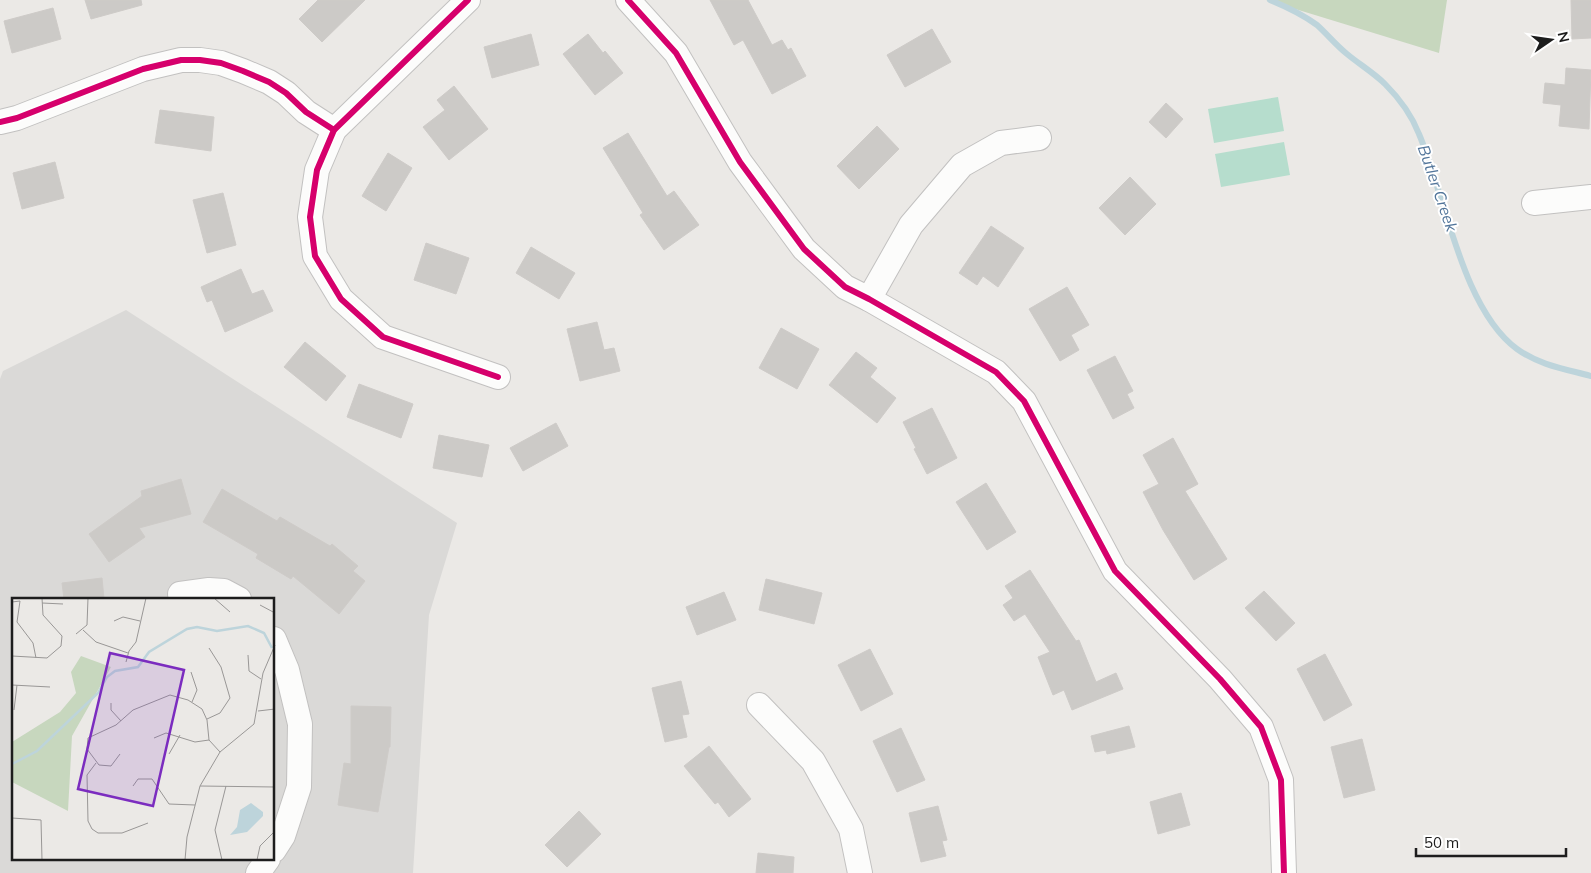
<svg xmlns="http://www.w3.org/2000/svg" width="1591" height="873" font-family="Mulish,sans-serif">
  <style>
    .residential { fill: #dad9d7; fill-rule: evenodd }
    .forest { fill: #c7d7be }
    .pitch { fill: #b6ddcd }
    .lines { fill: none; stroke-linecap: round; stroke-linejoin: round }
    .stream { stroke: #bdd4db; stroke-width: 6 }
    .building { fill: #cccac7; stroke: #cecbc8 }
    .minor-casing { stroke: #c2c1c0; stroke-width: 26 }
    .minor { stroke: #fcfcfb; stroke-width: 24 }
    .cycleway-casing { stroke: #fff; stroke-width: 9 }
    .cycleway { stroke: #d6006c; stroke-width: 6 }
    .labels { text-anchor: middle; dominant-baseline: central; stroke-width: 4; stroke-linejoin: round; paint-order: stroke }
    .water-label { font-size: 16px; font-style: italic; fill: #52759a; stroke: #fff }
    .inset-river { fill: none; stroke: #bdd4db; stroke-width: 2.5 }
    .inset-road { fill: none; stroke: #999796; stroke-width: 1 }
    .view { fill: #7b2cbf; fill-opacity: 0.15; stroke: #7b2cbf; stroke-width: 2.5 }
    .inset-edge { fill: none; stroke: #1d1d1d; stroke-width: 2.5 }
  </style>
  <rect width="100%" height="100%" fill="#ebe9e6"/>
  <path class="residential" d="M126,310L457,523L429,615L413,873H0V379L3,371ZM14,599H274V859H14Z"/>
  <path class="forest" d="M1266,0H1447L1439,53Z"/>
  <g class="pitch">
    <path d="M1278,97L1284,131L1214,143L1208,109Z"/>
    <path d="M1284,142L1290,175L1221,187L1215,154Z"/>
  </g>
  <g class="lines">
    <path class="stream" d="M1270,0C1287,7 1302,14 1317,25C1327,34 1336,45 1347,54C1359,64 1374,73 1385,84C1399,98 1412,116 1419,134C1445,195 1462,309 1517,349C1539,365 1565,369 1591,376"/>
  </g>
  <g class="building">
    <path d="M85,0H141L142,5L91,19Z"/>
    <path d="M318,0H365L322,42L299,19Z"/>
    <path d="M710,0H748L772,45L782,40L788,50L791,48L806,76L772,94L743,40L734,45Z"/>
    <path d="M1571,0H1591V38L1572,39Z"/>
    <path d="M53,8L61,39L12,53L4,21Z"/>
    <path d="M932,29L951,62L905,87L887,55Z"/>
    <path d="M531,34L539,65L492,78L484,47Z"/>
    <path d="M588,34L603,53L605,51L623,73L595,95L563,54Z"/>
    <path d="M1566,68L1591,70L1589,129L1559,126L1561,105L1543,103L1545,83L1565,85Z"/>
    <path d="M454,86L488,129L449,160L423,127L445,110L437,100Z"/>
    <path d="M1166,103L1183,119L1166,138L1149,122Z"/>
    <path d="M160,110L214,117L211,151L155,143Z"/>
    <path d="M877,126L899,149L859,189L837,166Z"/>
    <path d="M628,133L667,196L674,191L699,225L664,250L640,215L643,213L603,148Z"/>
    <path d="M388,153L412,168L386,211L362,196Z"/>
    <path d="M55,162L64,198L22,209L13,173Z"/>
    <path d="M1130,177L1156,204L1125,235L1099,208Z"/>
    <path d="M223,193L236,245L207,253L193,200Z"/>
    <path d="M991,226L1024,248L998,287L983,276L977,285L959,273Z"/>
    <path d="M426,243L469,258L456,294L414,280Z"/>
    <path d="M531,247L575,273L559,299L516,273Z"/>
    <path d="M241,269L252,294L263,290L273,311L225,332L212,300L207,302L201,287Z"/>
    <path d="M1067,287L1089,325L1071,335L1079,350L1060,361L1029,309Z"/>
    <path d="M597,322L604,350L614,348L620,371L580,381L567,329Z"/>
    <path d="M781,328L819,349L797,389L759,368Z"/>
    <path d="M305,342L346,376L326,401L284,367Z"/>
    <path d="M856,352L877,368L870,377L896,398L877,423L829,385Z"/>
    <path d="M1115,356L1133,391L1127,394L1134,408L1113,419L1087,370Z"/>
    <path d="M359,384L413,404L401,438L347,417Z"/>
    <path d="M932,408L957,458L927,474L914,449L916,448L903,422Z"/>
    <path d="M556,423L568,446L523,471L510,448Z"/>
    <path d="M439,435L489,445L482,477L433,468Z"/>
    <path d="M1173,438L1198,484L1185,491L1227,559L1194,580L1163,530L1143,492L1159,484L1143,455Z"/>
    <path d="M181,479L191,514L139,528L145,537L109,562L89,534L142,496L141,491Z"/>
    <path d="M986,483L1016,532L987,550L956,502Z"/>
    <path d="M222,489L277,521L280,517L330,546L332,544L358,566L353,571L365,581L339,614L293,576L291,579L256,558L258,554L203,522Z"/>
    <path d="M1030,570L1076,641L1079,640L1096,682L1116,673L1123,689L1072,710L1064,690L1053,695L1038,657L1050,652L1025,614L1014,621L1003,605L1013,598L1005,586Z"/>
    <path d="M102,578L104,599H64L62,583Z"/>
    <path d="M766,579L822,593L814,624L759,610Z"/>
    <path d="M1264,591L1295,623L1276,641L1245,608Z"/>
    <path d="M724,592L736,620L697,635L686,607Z"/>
    <path d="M870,649L893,694L861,711L838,665Z"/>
    <path d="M1325,654L1352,705L1324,721L1297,669Z"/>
    <path d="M681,681L689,714L682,715L687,737L665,742L652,688Z"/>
    <path d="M351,706L391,707L390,747H389L378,812L338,805L344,763L351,764Z"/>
    <path d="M1129,726L1135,747L1107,754L1106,750L1095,752L1091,736Z"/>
    <path d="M901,728L925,780L897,792L873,741Z"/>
    <path d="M1362,739L1375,790L1344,798L1331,747Z"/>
    <path d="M709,746L751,799L729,817L718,802L715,804L684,766Z"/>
    <path d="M1181,793L1190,825L1158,834L1150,802Z"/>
    <path d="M938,806L947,840L942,841L946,856L921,862L909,813Z"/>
    <path d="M579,811L601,834L567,867L545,845Z"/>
    <path d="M758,853L794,857L793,873H756Z"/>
  </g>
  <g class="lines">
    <defs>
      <g id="minor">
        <path d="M468,0L334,130L317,170L310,217L315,256L341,299L383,337L498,377"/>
        <path d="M628,0L676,53L740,162L804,249L845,287L869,299L996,372L1024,401L1115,571L1220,679L1261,727L1281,780L1284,873"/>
        <path d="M0,122L17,118L143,69L181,60H200L221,63L243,71L269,82L286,93L306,112L334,130"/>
        <path d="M1534,203L1591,197"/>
        <path d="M869,299L911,225L962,165L1001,143L1039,138"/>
        <path d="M180,594L209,590L224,591L239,599"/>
        <path d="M274,639L287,670L300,724L299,787L283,836L274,850"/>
        <path d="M759,705L813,761L851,829L860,873"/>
        <path d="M258,873L268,859"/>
      </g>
    </defs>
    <use href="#minor" class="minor-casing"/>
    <use href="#minor" class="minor"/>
    <defs>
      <g id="cycleway">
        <path d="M468,0L334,130L317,170L310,217L315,256L341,299L383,337L498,377"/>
        <path d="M628,0L676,53L740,162L804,249L845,287L869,299L996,372L1024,401L1115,571L1220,679L1261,727L1281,780L1284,873"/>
        <path d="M0,122L17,118L143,69L181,60H200L221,63L243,71L269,82L286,93L306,112L334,130"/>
      </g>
    </defs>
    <use href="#cycleway" class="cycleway-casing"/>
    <use href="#cycleway" class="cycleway"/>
  </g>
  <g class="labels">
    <g class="water-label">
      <text transform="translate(1438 188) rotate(71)">Butler Creek</text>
    </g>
  </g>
  <g transform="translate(12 598)">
    <rect width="262" height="262" fill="#ebe9e6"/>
    <path d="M69,58L99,69L60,138L56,213L0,184V144L48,114L64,95L59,74Z" fill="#c7d7be"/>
    <path d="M239,205L251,214V218L235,234L218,237L225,229L228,212Z" fill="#bdd4db"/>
    <path class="inset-river" d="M0,166L25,153L86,95L95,79L103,73L126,69L137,54L175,31L185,29L205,33L236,28L252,35L260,50"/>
    <path class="inset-road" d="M202,0L218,14M0,4L8,3L5,24L21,45L24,60M30,5L51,6M248,7L263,15M102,23L111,19L128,23M71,32L84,44L116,55M64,36L75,27L76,0M236,57L237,73L249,81M0,58L35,60L49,48L50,38L31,17L30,0M114,64L117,53L124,44L134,0M179,74L185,92L180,104M0,87L38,89M99,105V112L109,123M2,112L5,87M246,113L263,111M195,121L208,115L218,100L209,69L197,50M142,140L154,135L183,144L197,142M108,156L99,168L87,167L75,151L76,140L104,127L121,112L158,97L176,102L190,111L195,122L197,142L208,154M157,156L168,137M84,165L75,177L76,223L80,231L86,235H110L136,225M121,188L126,181H140L157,206L183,207M188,188L263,189M0,220L29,222L30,262M173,262L175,239L188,188L208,154L242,126L251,75L263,47M210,262L203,232L214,188M245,262L248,248L263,233"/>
    <path class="view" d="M98,55L172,72L141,208L66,191Z"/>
    <rect width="262" height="262" class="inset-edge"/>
  </g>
  <g transform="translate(1551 40) rotate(77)" stroke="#ffffff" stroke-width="4" paint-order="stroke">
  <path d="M0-4L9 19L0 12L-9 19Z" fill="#1d1d1d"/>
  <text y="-8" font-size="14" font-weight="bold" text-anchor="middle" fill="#1d1d1d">N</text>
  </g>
  <path d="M1416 848v8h150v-8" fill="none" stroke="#1d1d1d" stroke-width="2.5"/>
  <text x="1424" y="848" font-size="15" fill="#1d1d1d" stroke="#ffffff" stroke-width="4" paint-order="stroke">50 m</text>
</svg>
